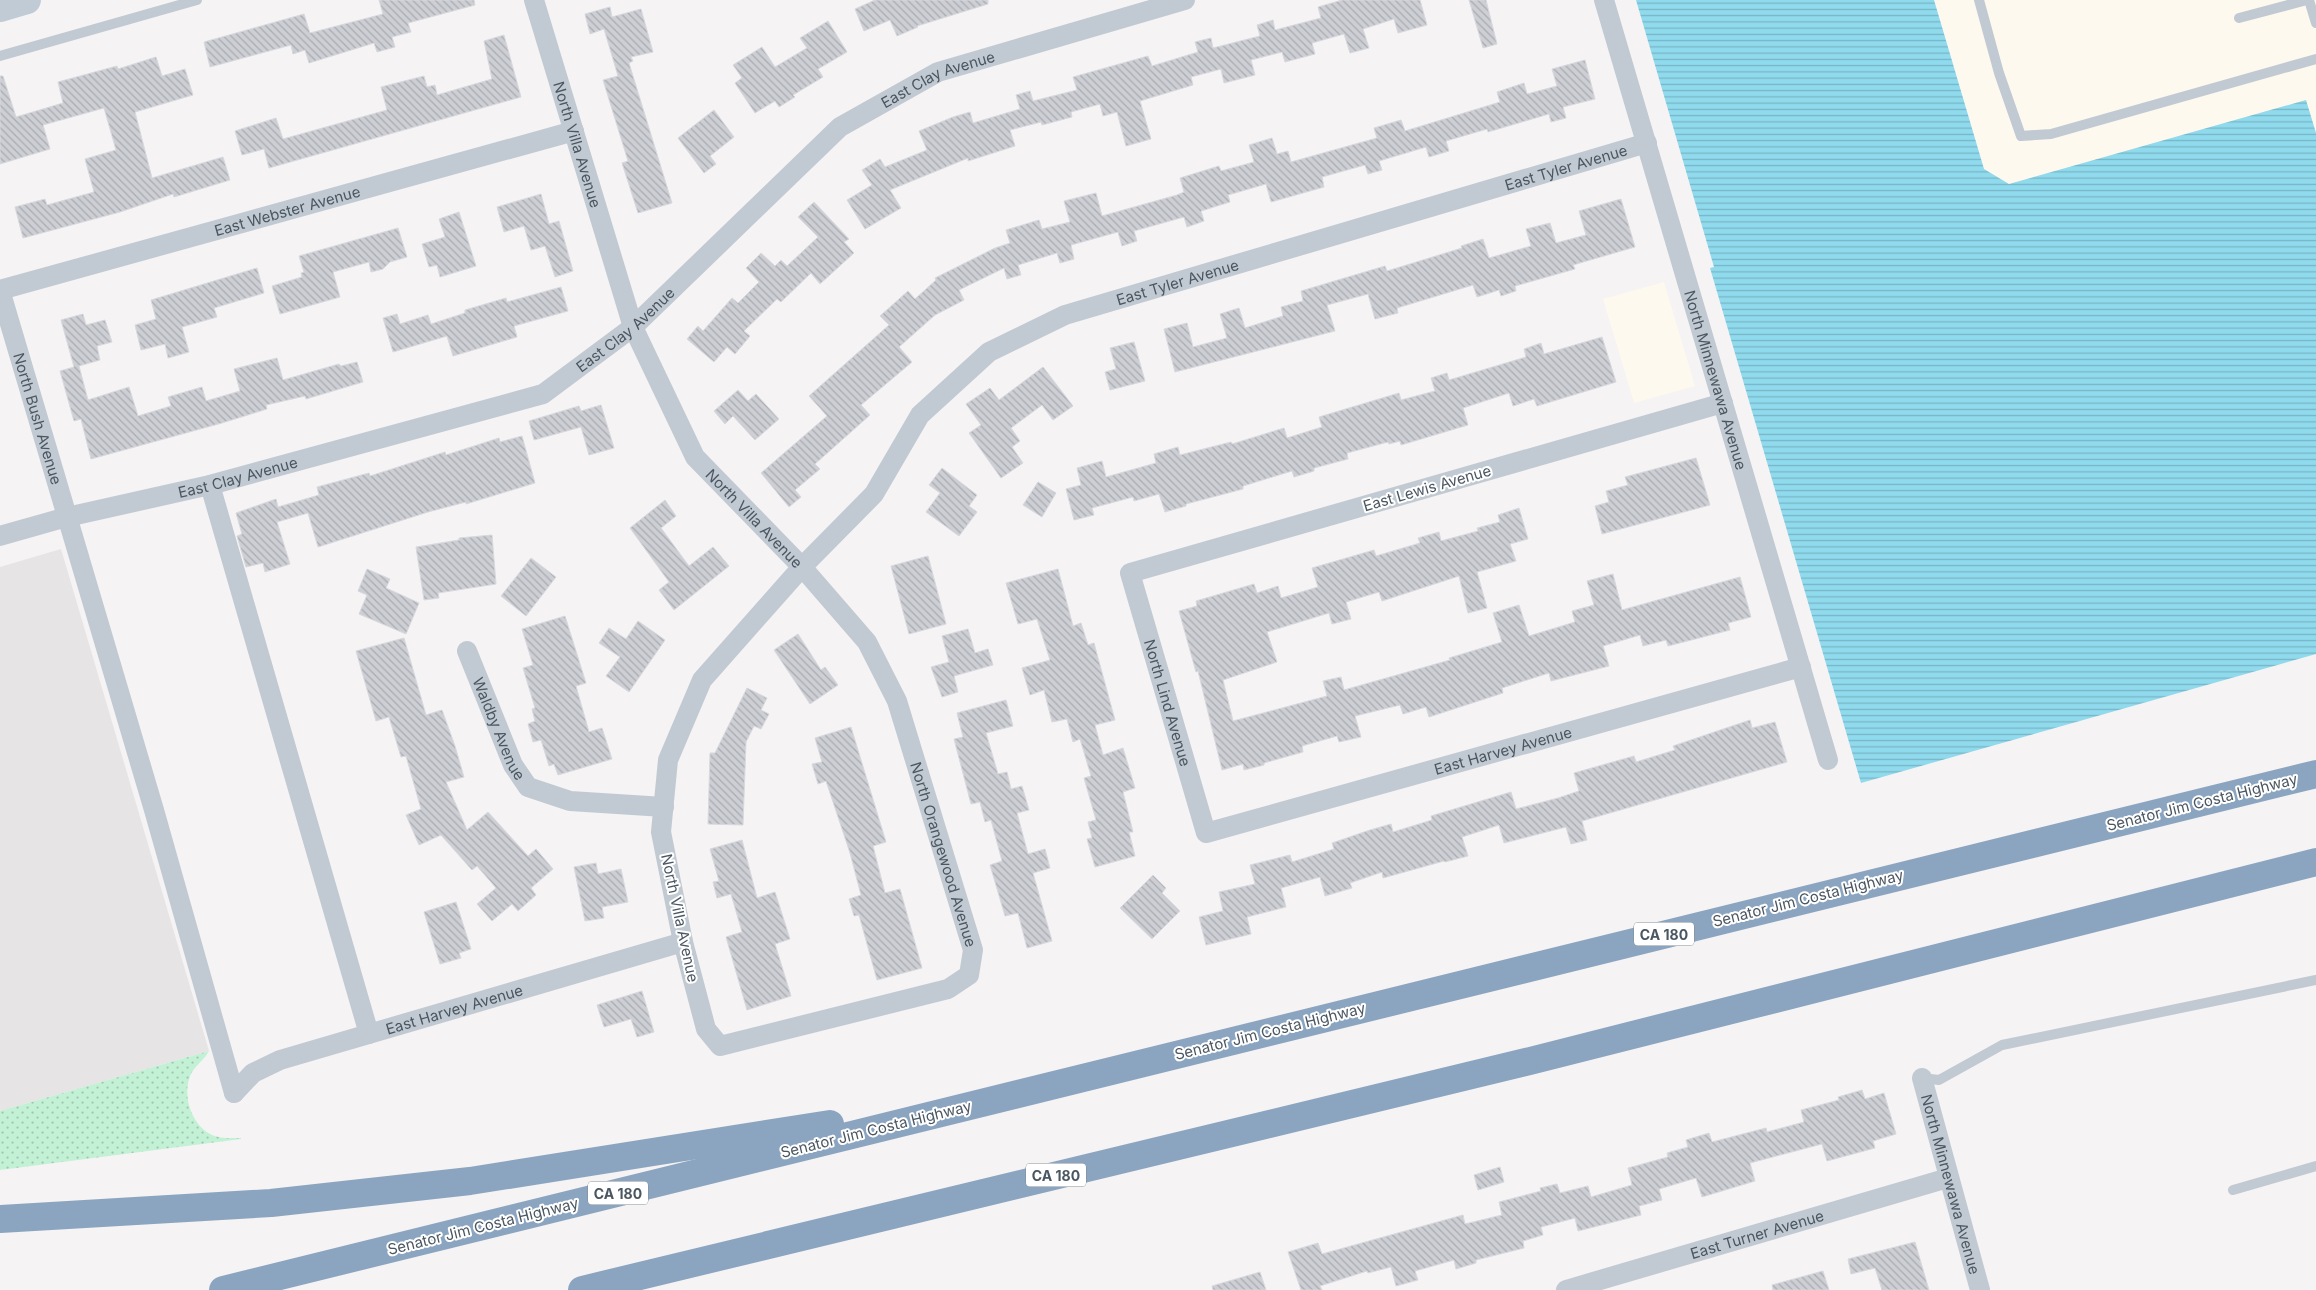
<svg xmlns="http://www.w3.org/2000/svg" width="2316" height="1290" font-family="Inter,sans-serif">
  <style>
    .commercial { fill: #fdf9ef }
    .education { fill: #e6e4e5 }
    .grass { fill: url(#grass-dots) }
    .water { fill: url(#water-rules) }
    .building { fill: url(#building-back-hatch); stroke: #d7d9de }
    .lines { fill: none; stroke-linecap: round; stroke-linejoin: round }
    .lane { stroke: #c1cad2; stroke-width: 10 }
    .street { stroke: #c1cad2; stroke-width: 20 }
    .secondary { stroke: #c1cbd6; stroke-width: 28 }
    .highway { stroke: #8ba5c1; stroke-width: 28 }
    .labels { text-anchor: middle; dominant-baseline: central; stroke-width: 4; stroke-linejoin: round; paint-order: stroke }
    .shield { fill: #fff; stroke: #808990; stroke-width: 1 }
    .shield-label { font-size: 14px; font-weight: bold; fill: #4a5661 }
    .street-label { font-size: 15px; fill: #4a5661; stroke: #fff }
  </style>
  <defs>
    <pattern id="grass-dots" width="8" height="8" patternUnits="userSpaceOnUse" patternTransform="scale(1.25)"><rect width="8" height="8" fill="#c3f1d5"/><path d="M2 2h.1M6 6h.1" fill="none" stroke="#a0c6b0" stroke-width="1.8" stroke-linecap="round"/></pattern>
    <pattern id="water-rules" width="6" height="5" patternUnits="userSpaceOnUse" patternTransform="scale(1.25)"><rect width="6" height="5" fill="#90daee"/><path d="M0 2.5h6" fill="none" stroke="#78b4c4"/></pattern>
    <pattern id="building-back-hatch" width="6" height="6" patternUnits="userSpaceOnUse" patternTransform="scale(1.25)"><rect width="6" height="6" fill="#cdcfd5"/><path d="M-1 5l2 2M0 0l6 6M5-1l2 2" fill="none" stroke="#a8abb0"/></pattern>
  </defs>
  <rect width="100%" height="100%" fill="#f5f3f3"/>
  <g class="commercial">
    <path d="M1934,0H2316V133L2306,100L2009,184L1984,169Z"/>
    <path d="M1664,282L1695,386L1634,403L1603,299Z"/>
  </g>
  <path class="education" d="M61,549L209,1051L0,1111V567Z"/>
  <path class="grass" d="M209,1051C205,1059 197,1064 192,1072C181,1092 190,1123 210,1134C220,1139 230,1138 241,1138V1139L0,1170V1111Z"/>
  <path class="water" d="M1636,0H1934L1984,169L2009,184L2306,100L2316,133V654L1861,783L1710,268L1714,267Z"/>
  <g class="building">
    <path d="M379,0H474L475,5L408,23L411,32L392,37L395,47L377,52L374,43L309,63L305,50L293,54L291,45L210,67L204,42L304,14L310,33L383,14Z"/>
    <path d="M875,0H988V4L917,26L918,27L897,36L890,20L864,31L855,9Z"/>
    <path d="M1342,0H1420L1427,25L1398,33L1394,19L1363,29L1369,48L1350,53L1344,34L1312,43L1315,54L1285,62L1282,52L1251,60L1255,75L1224,83L1221,69L1191,77L1193,85L1140,101L1151,139L1126,146L1117,112L1103,116L1100,104L1071,112L1072,117L1042,125L1041,122L1010,130L1015,146L968,161V158L890,190L901,208L865,229L847,200L872,185L862,170L880,159L885,167L927,150L919,131L953,117L970,112L973,123L1020,109L1016,95L1030,91L1033,101L1077,90L1073,77L1148,56L1152,66L1198,52L1195,42L1211,38L1213,48L1260,36L1257,25L1273,20L1275,30L1321,18L1318,7Z"/>
    <path d="M1469,0H1486L1497,44L1483,48Z"/>
    <path d="M610,7L612,17L641,9L653,52L631,57L633,61L629,63L672,203L638,213L622,163L628,161L603,80L618,76L604,29L590,34L585,14Z"/>
    <path d="M828,21L847,52L818,69L823,77L793,95L795,97L779,107L775,101L755,113L735,83L742,78L733,65L762,47L775,67L807,48L800,38Z"/>
    <path d="M504,35L521,97L269,168L264,149L242,155L235,131L276,118L283,139L387,110L381,87L424,76L427,87L435,85L437,95L492,79L484,41Z"/>
    <path d="M156,57L162,76L185,69L193,95L135,112L152,178L223,157L230,180L174,197L173,194L120,212L23,238L15,207L45,199L47,205L94,192L85,159L116,150L104,108L43,125L50,149L0,164V76H3L16,117L63,103L58,82L117,66L118,69Z"/>
    <path d="M1585,60L1595,99L1563,107L1566,118L1551,122L1549,114L1488,132L1487,129L1446,141L1449,151L1429,157L1426,147L1379,161L1382,170L1368,174L1365,165L1322,177L1324,187L1271,202L1266,184L1228,195L1230,202L1201,211L1204,221L1187,227L1184,217L1134,231L1137,241L1122,246L1118,232L1071,245L1074,259L1060,263L1057,253L1018,265L1021,275L1007,279L1004,268L959,290L964,300L935,315L899,347L912,362L861,405L870,415L815,464L820,469L795,490L801,497L789,507L761,473L827,416L809,396L889,325L880,316L908,291L915,299L936,280L935,278L995,248L1010,243L1006,230L1039,220L1042,229L1070,222L1064,201L1096,193L1102,216L1177,195L1184,192L1180,178L1219,166L1221,171L1254,162L1249,145L1272,138L1277,154L1288,151L1291,162L1377,138L1374,128L1401,120L1405,131L1500,102L1497,92L1524,83L1527,94L1557,86L1552,69Z"/>
    <path d="M714,110L734,137L710,156L716,164L704,173L678,138Z"/>
    <path d="M541,194L549,224L559,221L573,271L555,277L545,246L531,250L524,226L504,232L497,207Z"/>
    <path d="M1621,199L1635,247L1573,265L1575,269L1515,286L1516,291L1501,296L1499,290L1477,297L1473,285L1397,308L1398,313L1375,319L1368,294L1327,305L1335,331L1175,372L1164,329L1187,323L1193,347L1227,338L1220,314L1239,308L1245,328L1283,316L1281,307L1303,301L1301,291L1385,266L1387,271L1462,248L1461,246L1483,239L1489,258L1531,246L1526,229L1550,223L1556,243L1586,235L1579,211Z"/>
    <path d="M814,202L849,239L844,242L854,253L820,284L811,273L781,302L777,299L744,331L750,336L735,354L727,347L714,362L687,339L698,326L703,331L732,298L738,303L759,282L746,268L761,253L775,266L781,260L787,266L818,237L798,217Z"/>
    <path d="M459,212L476,266L440,277L437,265L429,267L422,244L445,237L439,219Z"/>
    <path d="M398,228L407,257L390,262L383,269L371,272L369,262L333,272L340,297L280,314L272,286L302,277L301,273L304,272L299,256Z"/>
    <path d="M257,268L264,293L214,308L217,317L182,327L189,352L168,358L165,344L141,350L135,325L156,319L151,300Z"/>
    <path d="M561,287L568,311L514,326L517,337L453,356L447,336L393,352L383,318L397,314L400,324L428,315L431,324L465,313V310L506,298L507,302Z"/>
    <path d="M83,314L86,325L105,320L112,342L97,346L100,360L79,366L88,400L129,387L138,416L171,406L168,397L202,387L206,401L240,391L234,369L277,358L283,380L339,364L341,366L357,362L363,382L306,399L305,396L266,405L267,409L222,423L91,459L81,419L74,421L60,371L74,367L61,320Z"/>
    <path d="M1602,337L1616,382L1537,406L1534,399L1513,406L1509,393L1463,408L1468,425L1401,445L1400,441L1389,444L1388,442L1347,453L1348,459L1314,468V471L1294,477L1292,471L1243,486V489L1186,504V506L1165,512L1159,494L1134,501L1133,497L1092,508L1094,515L1074,520L1066,489L1081,485L1077,468L1102,461L1106,477L1156,463L1154,454L1178,447L1180,455L1231,442L1232,444L1284,428L1287,438L1322,427L1319,417L1399,393L1401,400L1435,391L1431,378L1447,373L1449,380L1526,357L1524,349L1541,343L1544,354Z"/>
    <path d="M1134,342L1145,381L1110,390L1105,372L1116,369L1110,348Z"/>
    <path d="M1043,367L1073,406L1053,420L1042,405L1011,428L1020,441L1012,447L1023,463L1001,478L969,433L981,425L966,404L990,388L999,400Z"/>
    <path d="M738,390L748,401L756,394L779,419L755,440L733,416L725,424L714,411Z"/>
    <path d="M601,405L614,448L589,455L581,427L534,440L529,421L579,406L581,411Z"/>
    <path d="M522,436L535,483L466,504V502L428,512L318,547L308,513L277,522L290,564L265,572L263,563L246,567L237,536L242,534L236,513L276,499L278,507L319,495L317,487L369,473L370,476L445,452L446,455L499,438L500,442Z"/>
    <path d="M1696,458L1710,505L1602,534L1595,506L1609,502L1606,491L1628,485L1625,477Z"/>
    <path d="M942,468L977,495L969,506L977,512L959,536L926,512L940,493L929,485Z"/>
    <path d="M1038,482L1056,493L1042,517L1023,505Z"/>
    <path d="M665,500L676,516L661,528L689,566L713,547L729,566L674,610L659,590L669,582L630,528Z"/>
    <path d="M1519,508L1528,539L1510,544L1516,561L1477,572L1487,608L1468,613L1459,576L1382,601L1379,592L1346,602L1351,619L1332,624L1329,613L1267,632L1277,662L1223,680L1233,721L1327,696L1323,681L1341,677L1344,690L1450,660L1449,658L1502,642L1493,613L1519,605L1529,636L1575,622L1572,611L1594,605L1587,581L1613,574L1622,610L1740,577L1751,617L1728,623L1730,630L1668,646L1666,640L1643,646L1640,635L1603,646L1609,666L1551,681L1549,673L1502,688L1503,693L1429,717L1426,707L1403,714L1400,705L1355,716L1361,737L1339,742L1337,736L1302,746L1303,752L1264,763V765L1244,770L1243,764L1222,770L1198,671L1196,672L1179,611L1197,606L1196,601L1254,584L1257,593L1278,586L1281,598L1318,587L1312,568L1374,550L1376,556L1420,543L1418,538L1439,532L1441,541L1478,531L1477,528L1500,522L1498,515Z"/>
    <path d="M492,535L496,584L438,593L439,598L424,600L416,547L459,540V538Z"/>
    <path d="M928,556L946,624L909,634L891,566Z"/>
    <path d="M531,558L556,577L526,616L501,596Z"/>
    <path d="M367,569L390,579L386,588L419,603L406,634L359,614L367,595L358,591Z"/>
    <path d="M1058,569L1073,626L1081,623L1088,645L1094,643L1115,720L1095,725L1103,755L1123,748L1135,788L1123,792L1133,832H1129L1135,856L1095,867L1087,839L1092,838L1088,822L1096,820L1084,778L1091,776L1080,739L1073,742L1067,719L1052,722L1044,690L1030,695L1022,668L1050,660L1037,619L1018,624L1006,583Z"/>
    <path d="M565,616L586,683L576,686L589,732L602,728L612,759L558,775L554,764L549,766L541,740L533,742L528,724L535,721L532,709L535,708L523,668L533,665L522,629Z"/>
    <path d="M638,621L665,640L629,692L606,676L620,657L599,643L609,628L626,639Z"/>
    <path d="M968,629L975,653L988,649L993,665L954,676L958,692L942,697L931,667L949,662L942,636Z"/>
    <path d="M798,634L821,670L825,667L838,685L810,704L774,650Z"/>
    <path d="M404,638L426,715L442,710L455,746L464,777L446,782L467,830L488,812L528,856L536,849L553,869L531,888L536,895L518,911L512,904L492,921L477,904L496,888L477,866L472,870L441,835L419,845L406,815L421,809L406,756L401,757L389,717L376,721L356,651Z"/>
    <path d="M747,688L767,698L761,710L769,714L761,729L754,726L746,742L743,825L708,824L710,753H715Z"/>
    <path d="M1006,700L1013,726L986,733L998,774L1007,772L1011,789L1022,786L1029,810L1017,813L1028,854L1045,849L1050,868L1033,873L1052,941L1027,948L1018,913L1005,916L990,865L1002,861L991,820L985,822L980,802L971,804L954,739L963,737L957,713Z"/>
    <path d="M1750,720L1752,728L1775,722L1787,762L1582,821L1587,840L1571,844L1566,827L1504,843L1499,825L1462,837L1468,856L1445,862L1444,861L1383,878L1382,872L1350,883L1352,888L1325,896L1320,877L1281,888L1286,907L1247,917L1251,934L1206,945L1199,917L1223,911L1219,892L1255,884L1250,865L1290,855L1292,862L1334,849L1332,843L1370,830L1391,824L1393,832L1432,820L1431,816L1511,792L1516,809L1558,798L1579,791L1574,773L1634,756L1636,762L1675,750L1673,746Z"/>
    <path d="M851,727L886,842L873,846L885,893L900,889L922,968L877,980L859,915L854,916L849,899L861,895L850,853L826,781L818,784L812,764L822,762L815,738Z"/>
    <path d="M742,840L757,898L775,892L790,939L775,944L791,996L747,1010L726,937L742,932L731,894L717,898L713,882L719,881L710,849Z"/>
    <path d="M596,863L598,874L621,869L628,902L602,907L604,918L585,921L574,867Z"/>
    <path d="M1153,875L1166,888L1162,893L1180,911L1152,939L1120,908Z"/>
    <path d="M456,902L471,949L459,953L461,958L440,964L424,912Z"/>
    <path d="M642,991L654,1032L637,1037L631,1019L604,1027L597,1005Z"/>
    <path d="M1862,1090L1865,1099L1884,1093L1896,1134L1873,1141L1875,1148L1827,1161L1822,1144L1750,1163L1755,1181L1702,1197L1696,1178L1659,1189L1662,1200L1639,1206L1641,1215L1578,1231L1575,1218L1541,1227L1543,1235L1523,1241L1524,1248L1476,1260V1263L1456,1269L1454,1260L1415,1271L1418,1280L1396,1286L1391,1267L1368,1273L1367,1271L1320,1286L1322,1290H1301L1288,1252L1318,1243L1322,1254L1463,1215L1465,1224L1502,1215L1499,1202L1541,1191L1540,1188L1557,1184L1560,1193L1588,1186L1591,1197L1632,1185L1628,1168L1668,1157L1667,1153L1688,1147L1686,1140L1709,1133L1712,1142L1766,1128L1767,1132L1804,1122L1801,1110L1839,1100L1838,1097Z"/>
    <path d="M1500,1167L1504,1182L1478,1190L1474,1175Z"/>
    <path d="M1915,1242L1929,1290H1882L1875,1268L1851,1274L1848,1259Z"/>
    <path d="M1823,1271L1829,1290H1773L1772,1285Z"/>
    <path d="M1260,1272L1266,1290H1213L1212,1286Z"/>
  </g>
  <g class="lines">
    <g class="lane">
      <path d="M1979,0L1999,73L2021,136L2051,134L2316,59"/>
      <path d="M2309,0L2316,23"/>
      <path d="M2239,18L2307,0"/>
      <path d="M0,56L197,0"/>
      <path d="M1922,1078L1939,1080L2002,1045L2316,980"/>
      <path d="M2233,1190L2316,1166"/>
    </g>
    <g class="street">
      <path id="s1" d="M534,0L633,327L695,457L802,567L867,642L897,701L973,950L969,975L948,989L720,1046L706,1029L683,942L661,832L668,760L702,680L802,567L874,494L920,415L989,352L1065,315L1647,143"/>
      <path id="s2" d="M1604,0L1828,760"/>
      <path id="s3" d="M0,290L154,810L234,1093"/>
      <path id="s4" d="M0,290L574,131"/>
      <path id="s5" d="M1723,403L1130,573L1206,833L1801,667"/>
      <path d="M210,485L369,1034"/>
      <path id="s6" d="M0,536L67,517L210,485L543,394L633,327L840,127L938,72L1185,0"/>
      <path id="s7" d="M467,651L513,765L528,787L570,801L664,807"/>
      <path id="s8" d="M1922,1078L1980,1290"/>
      <path id="s9" d="M234,1093L253,1073L280,1060L683,942"/>
      <path id="s10" d="M1566,1290L1948,1178"/>
    </g>
    <path class="secondary" d="M0,8L27,0"/>
    <g class="highway">
      <path d="M0,1219L271,1203L470,1181L830,1124"/>
      <path d="M223,1290L2316,774"/>
      <path d="M582,1290L1530,1061L2316,862"/>
    </g>
  </g>
  <g class="labels">
    <g class="shield">
      <rect x="1634" y="922.5" width="60" height="23" rx="4"/>
      <rect x="1026" y="1163.5" width="60" height="23" rx="4"/>
      <rect x="588" y="1181.5" width="60" height="23" rx="4"/>
    </g>
    <g class="shield-label">
      <text x="1664" y="934">CA 180</text>
      <text x="1056" y="1175">CA 180</text>
      <text x="618" y="1193">CA 180</text>
    </g>
    <g class="street-label">
      <text stroke="none"><textPath href="#s6" startOffset="1071">East Clay Avenue</textPath></text>
      <text stroke="none"><textPath href="#s1" startOffset="151">North Villa Avenue</textPath></text>
      <text stroke="none"><textPath href="#s1" startOffset="2779">East Tyler Avenue</textPath></text>
      <text stroke="none"><textPath href="#s4" startOffset="298">East Webster Avenue</textPath></text>
      <text stroke="none"><textPath href="#s1" startOffset="2374">East Tyler Avenue</textPath></text>
      <text stroke="none"><textPath href="#s6" startOffset="666">East Clay Avenue</textPath></text>
      <text stroke="none"><textPath href="#s2" startOffset="396">North Minnewawa Avenue</textPath></text>
      <text stroke="none"><textPath href="#s3" startOffset="134">North Bush Avenue</textPath></text>
      <text stroke="none"><textPath href="#s6" startOffset="245">East Clay Avenue</textPath></text>
      <text transform="translate(1427 488) rotate(-16)">East Lewis Avenue</text>
      <text stroke="none"><textPath href="#s1" startOffset="571">North Villa Avenue</textPath></text>
      <text stroke="none"><textPath href="#s5" startOffset="752">North Lind Avenue</textPath></text>
      <text stroke="none"><textPath href="#s7" startOffset="84">Waldby Avenue</textPath></text>
      <text stroke="none"><textPath href="#s5" startOffset="1196">East Harvey Avenue</textPath></text>
      <text transform="translate(2202 802) rotate(-14)">Senator Jim Costa Highway</text>
      <text stroke="none"><textPath href="#s1" startOffset="965">North Orangewood Avenue</textPath></text>
      <text transform="translate(1808 898) rotate(-14)">Senator Jim Costa Highway</text>
      <text transform="translate(680 918) rotate(78)">North Villa Avenue</text>
      <text stroke="none"><textPath href="#s9" startOffset="239">East Harvey Avenue</textPath></text>
      <text transform="translate(1270 1031) rotate(-14)">Senator Jim Costa Highway</text>
      <text transform="translate(876 1129) rotate(-14)">Senator Jim Costa Highway</text>
      <text stroke="none"><textPath href="#s8" startOffset="110">North Minnewawa Avenue</textPath></text>
      <text transform="translate(483 1226) rotate(-14)">Senator Jim Costa Highway</text>
      <text stroke="none"><textPath href="#s10" startOffset="199">East Turner Avenue</textPath></text>
    </g>
  </g>
</svg>
